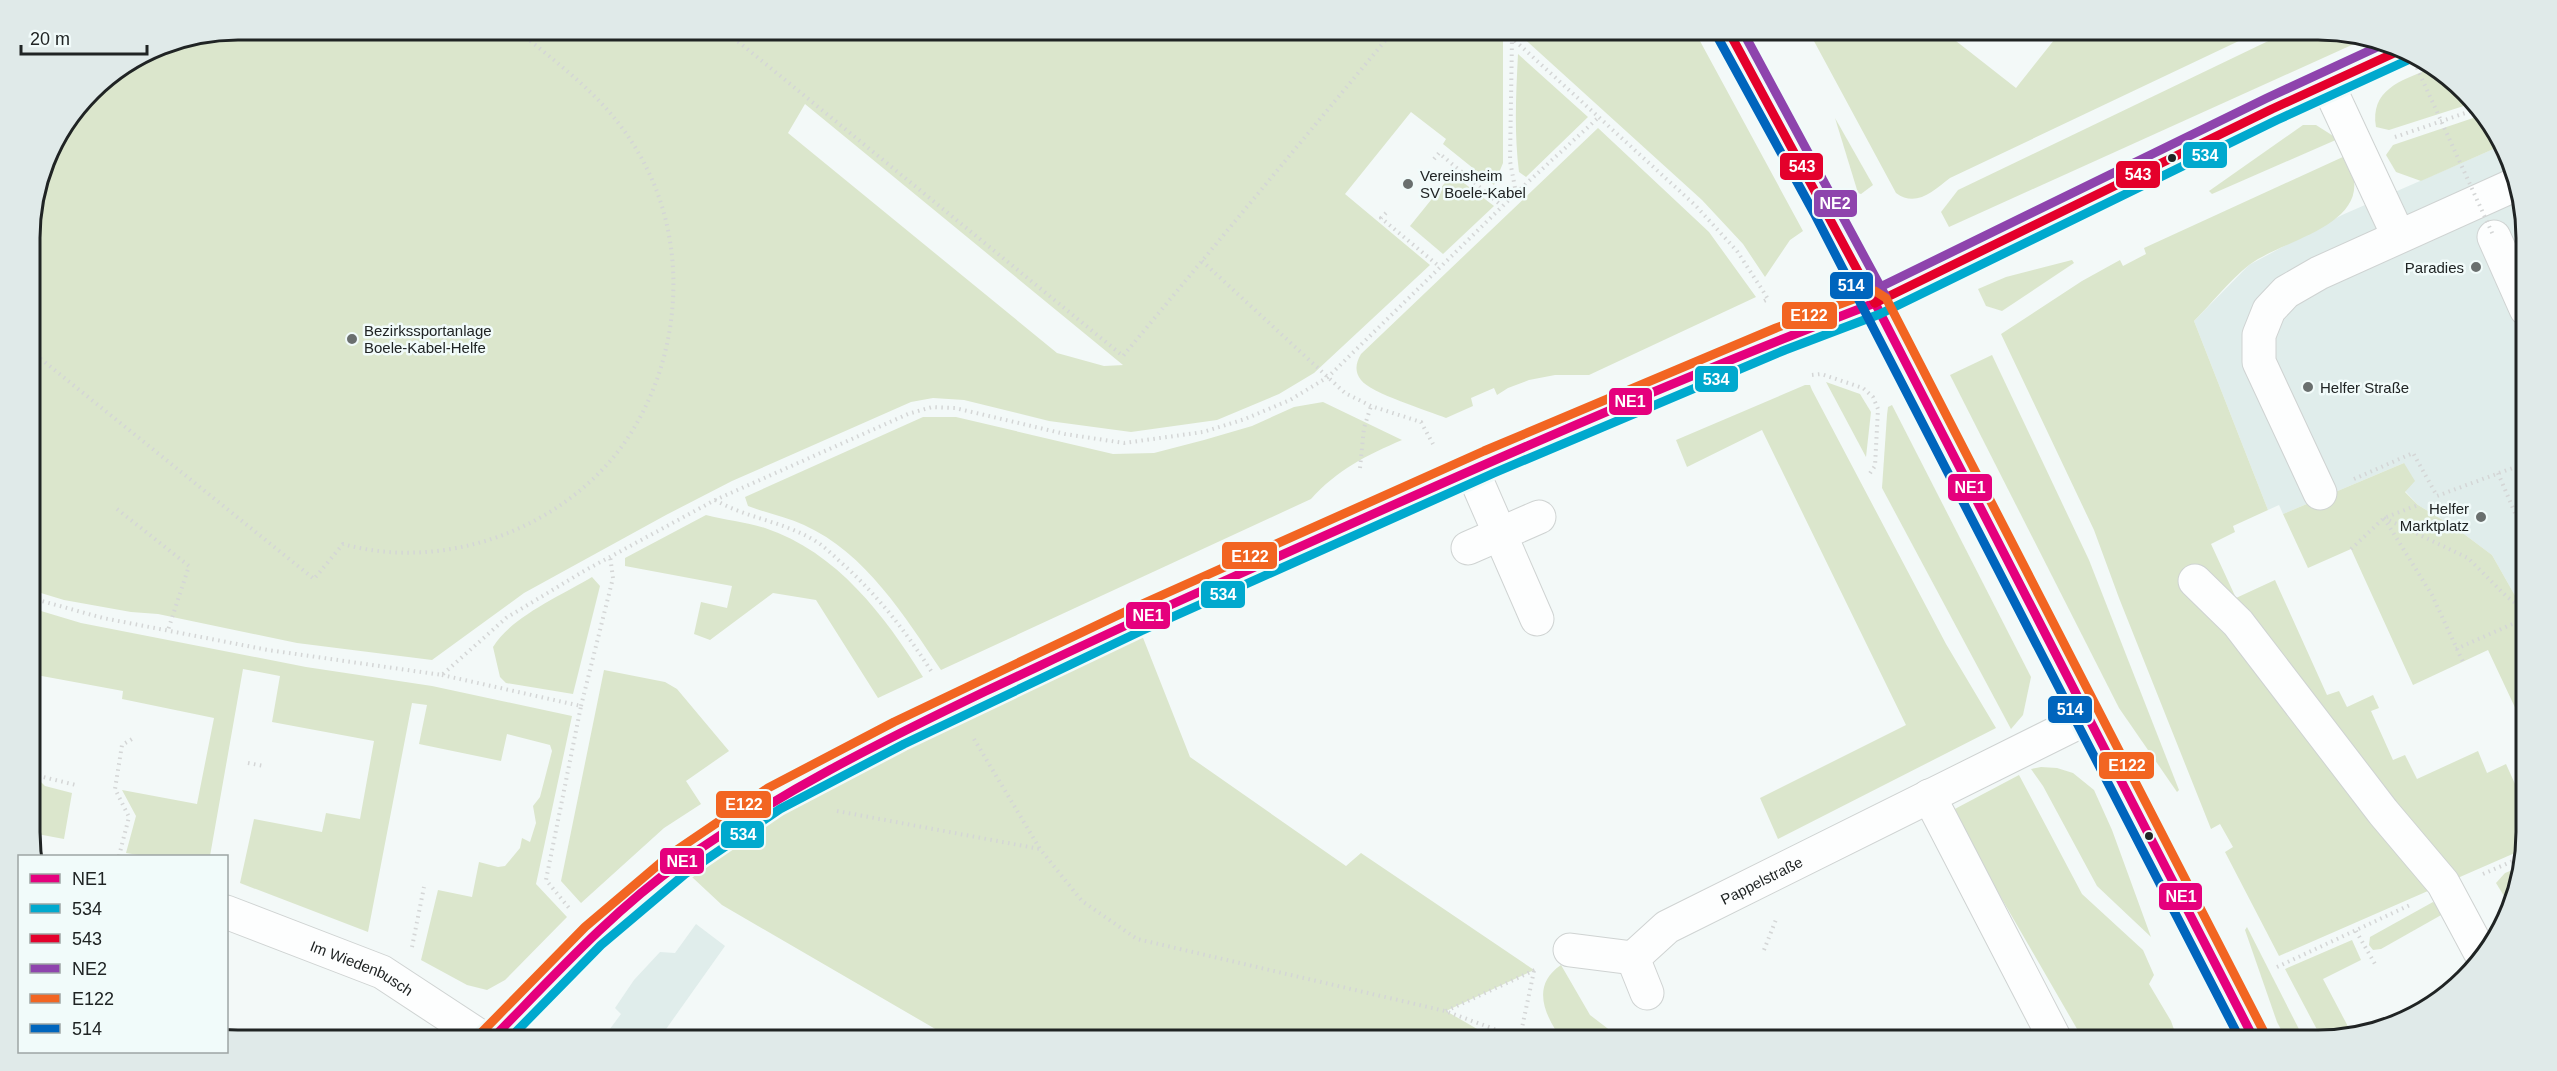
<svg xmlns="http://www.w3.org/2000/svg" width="2557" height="1071" font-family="Arial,sans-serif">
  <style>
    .built { fill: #e0edeb }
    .green { fill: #dbe6cc; fill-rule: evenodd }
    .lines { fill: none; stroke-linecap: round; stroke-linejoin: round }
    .minor-casing { stroke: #cfd3d2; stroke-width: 35 }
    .path { stroke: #d4d6d6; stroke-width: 4; stroke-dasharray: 1.5 4.5; stroke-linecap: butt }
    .minor { stroke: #fdfefe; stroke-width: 33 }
    .path-bridge { stroke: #d4d6d6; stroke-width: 4; stroke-dasharray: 1.5 4.5; stroke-linecap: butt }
    .bus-1-casing { stroke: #f1fbfa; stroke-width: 14 }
    .bus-2-casing { stroke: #f1fbfa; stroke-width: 14 }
    .bus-3-casing { stroke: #f1fbfa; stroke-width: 14 }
    .bus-4-casing { stroke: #f1fbfa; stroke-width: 14 }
    .bus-5-casing { stroke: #f1fbfa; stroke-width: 14 }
    .bus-6-casing { stroke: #f1fbfa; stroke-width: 14 }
    .bus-1 { stroke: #e5007d; stroke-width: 9 }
    .bus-2 { stroke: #00a9ce; stroke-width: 9 }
    .bus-3 { stroke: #e4002b; stroke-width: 9 }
    .bus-4 { stroke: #8e44ad; stroke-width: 9 }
    .bus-5 { stroke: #f26522; stroke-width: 9 }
    .bus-6 { stroke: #0065bd; stroke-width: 9 }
    .bus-dot { fill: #202424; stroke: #f1fbfa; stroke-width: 2 }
    .poi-dot { fill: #6a6f6e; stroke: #f1fbfa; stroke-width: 2 }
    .labels { text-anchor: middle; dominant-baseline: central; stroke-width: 5; stroke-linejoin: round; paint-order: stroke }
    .poi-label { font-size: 15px; fill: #202424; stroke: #f1fbfa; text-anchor: start }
    .street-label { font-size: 15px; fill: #202424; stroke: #f1fbfa }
    .rim { fill: none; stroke: #202424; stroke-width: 3 }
    .line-badge { stroke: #f1fbfa; stroke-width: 2 }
    .badge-label { font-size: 16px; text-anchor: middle; font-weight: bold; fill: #fff }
  </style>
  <rect width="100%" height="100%" fill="#f3f9f8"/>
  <g class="built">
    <path d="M2498,147L2525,212L2526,615L2492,555L2456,528L2418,505L2405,491L2404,463L2283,514L2279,505L2268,510L2194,321L2249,265L2342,215Z"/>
    <path d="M696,924L725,946L659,1039L662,1041H601L621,1014L615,1008L634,980L660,952L675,953Z"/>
  </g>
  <g class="green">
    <path d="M239,30H1492L1503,38V163L1494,185L1443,144L1446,139L1411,112L1345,194L1430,265L1314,373L1279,394L1217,420L1131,432L1049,421L964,400L933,398L911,402L732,481L666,515L524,593L432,660L297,643L158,614L131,612L64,600L31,590L30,225L52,146L101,82L159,46ZM805,104L1123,365H1124L1104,366L1057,353L788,133Z"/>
    <path d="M1518,30H1694L1803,231L1790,240L1765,277L1743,244L1702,200L1518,33Z"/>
    <path d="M1808,30H1942L2016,88L2062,30H2262L1950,178C1933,191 1916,208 1896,193Z"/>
    <path d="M2291,30H2318L2365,39L1949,227L1941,212L1958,190Z"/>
    <path d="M1518,54L1588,117L1526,177L1519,172C1514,133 1516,94 1518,54Z"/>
    <path d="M2429,69L2473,103L2389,130L2376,127C2370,90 2400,81 2429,69Z"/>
    <path d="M2485,114L2498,147L2421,181L2396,172L2386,155L2393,145Z"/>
    <path d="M1835,118L1873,185L1861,194L1858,193Z"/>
    <path d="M2303,125H2316L2338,139L2212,194L2209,191Z"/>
    <path d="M1598,128L1709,232L1756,297L1589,375H1555L1529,380L1508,388L1497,395L1494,388L1471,398L1473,406L1446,418C1429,411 1370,393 1361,380C1354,371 1356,363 1361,354Z"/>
    <path d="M2345,156C2385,224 2286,237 2249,265C2229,281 2212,303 2194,321L2268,510L2233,526L2235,532L2211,544L2236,598L2275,580L2327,695L2339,691L2347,707L2373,695L2379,708L2371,711L2393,760L2405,755L2417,779L2478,751L2487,773L2506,764C2521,798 2531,811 2524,849L2279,956L2225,852L2233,847L2220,824L2211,829L2119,598L2094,530L2001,334L2082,281L2120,260L2123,266L2146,254L2144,248Z"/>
    <path d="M1452,174L1494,206L1443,254L1410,226Z"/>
    <path d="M2072,260L2074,263L2002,311L1986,306L1978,289L2006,277Z"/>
    <path d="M1992,355L2089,560L2179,790L2177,792L2119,708L1950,375Z"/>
    <path d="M1826,382L1860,394L1871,412L1866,457Z"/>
    <path d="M1805,385H1810L1812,390L1946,644L1996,728L1778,839L1760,798L1906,725L1762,430L1687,467L1676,440Z"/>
    <path d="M1323,402L1402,440C1367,455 1337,470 1311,499L941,670C905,617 866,553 804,525C786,517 766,513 748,506L745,497L923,417H956L1113,454L1154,453L1204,440L1252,426L1294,407Z"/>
    <path d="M1892,405L2031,677L2023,715L2011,729L1882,488L1887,415L1888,407Z"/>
    <path d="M2404,463L2415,481L2405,492L2418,505L2456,528L2492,555L2526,615L2527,733L2488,650L2413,685L2351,549L2308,568L2283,514Z"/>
    <path d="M706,515C725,520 746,522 765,528C837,552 885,616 923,677L878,698L816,600L773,593L710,640L694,634L701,602L727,608L732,586L625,566V558Z"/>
    <path d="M592,577L600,586L573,694L506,683L500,677L493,647C511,617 562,595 592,577Z"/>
    <path d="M31,608L81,623L306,667L432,686L572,716L536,884L567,917L505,980L487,990L467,985L421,960L438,890L472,897L479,862L498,867L505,866L520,848L522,838L530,842L536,823L533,806L540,797L552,751L550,745L507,734L501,761L419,744L427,705L412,703L368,932L240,883L254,819L322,832L326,813L360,819L374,741L272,722L280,676L243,669L210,856H144L126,853L136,816L122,790L197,804L214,718L122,699L123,691L31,674Z"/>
    <path d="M1136,620L1190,757L1346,866L1361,853L1534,970L1446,1011L1498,1041H956L722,905L678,864Z"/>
    <path d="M604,670L665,682L677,689L729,751L686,781L701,804L664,828L581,903L561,881Z"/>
    <path d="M2041,767L2057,768L2073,773L2094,790L2112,830L2151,937L2097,886L2043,786L2031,769Z"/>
    <path d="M2019,775L2082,894L2143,950L2154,975L2149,984L2171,1021L2178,1041H2084L1951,811Z"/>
    <path d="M32,780H39L45,786L72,793L64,839L32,833Z"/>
    <path d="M2520,867L2512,909L2496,883L2505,873Z"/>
    <path d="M2433,902L2441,907L2443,914L2381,949L2373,950L2369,945L2370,937Z"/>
    <path d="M2247,927L2305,1041H2287L2277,1022L2245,930Z"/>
    <path d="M2352,940L2361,960L2323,979L2353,1036L2323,1041L2285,969Z"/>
    <path d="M1561,965L1590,1015L1624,1041H1563C1545,1016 1530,986 1561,965Z"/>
  </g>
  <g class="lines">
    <defs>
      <g id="minor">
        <path d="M1728,30L1825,207L2255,1041"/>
        <path d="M2328,85L2398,235"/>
        <path d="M2494,237L2526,309"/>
        <path d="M1472,470L1537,619"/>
        <path d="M2320,493L2259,362V335L2269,310L2286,292L2319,273L2514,185"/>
        <path d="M1468,548L1539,517"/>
        <path d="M2195,581L2238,623L2383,812L2443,883L2480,952"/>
        <path d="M1929,796L2056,1041"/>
        <path id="s1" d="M226,912L382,972L487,1041"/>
        <path d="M1570,950L1633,958"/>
        <path id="s2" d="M1647,993L1633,958L1667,927L2087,718"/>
        <path d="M490,1041L593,936L678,864L774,799L899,733L1136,620L1489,462L1781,339L1875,303L2272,109L2403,49"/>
      </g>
    </defs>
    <use href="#minor" class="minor-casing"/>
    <g class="path">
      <path d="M724,30L1123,356L1394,30"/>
      <path d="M1512,30V38L1695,205L1737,251L1763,291L1768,299L1764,301"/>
      <path d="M2395,137L2480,108"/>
      <path d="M1434,159L1439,153L1502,206"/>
      <path d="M1516,193L1599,117"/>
      <path d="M1386,213L1381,218L1440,267"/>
      <path d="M1202,261L1345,393L1371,406L1421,422L1433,444"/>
      <path d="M31,351L314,579L343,544C450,574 577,524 634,428C679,353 687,255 650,175C619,108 573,76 517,30"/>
      <path d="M1812,375L1821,374L1863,388L1873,397L1878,409L1875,466L1868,476"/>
      <path d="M1360,468L1364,428L1371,406"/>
      <path d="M2498,473L2526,539"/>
      <path d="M2354,479L2413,453L2437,496L2526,463"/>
      <path d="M715,500C748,519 788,522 820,544C828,550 836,558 844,565C880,598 907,633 933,674"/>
      <path d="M117,509L189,566L168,630"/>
      <path d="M2384,518L2468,558L2506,596L2522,608"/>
      <path d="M2384,518L2432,595L2463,662"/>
      <path d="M2351,549L2384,518L2418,505"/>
      <path d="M31,598L103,618L268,650L442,675L506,618L584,571L715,500L908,414L932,407L955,408L1065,434L1124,443L1203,432L1245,419L1290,400L1328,377L1516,193L1510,161L1512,38L1502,30"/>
      <path d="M2456,649L2526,618"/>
      <path d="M442,675L581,706L546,880L569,908"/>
      <path d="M581,706L613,578L610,556"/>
      <path d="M974,739L1040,849L1082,901L1137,939L1445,1011L1527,1041"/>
      <path d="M248,763L264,766"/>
      <path d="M32,777L39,776L76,785"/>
      <path d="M837,811L1040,849"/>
      <path d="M119,856L129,817L115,789L122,745L132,739"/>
      <path d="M2483,874L2522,857"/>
      <path d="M2356,931L2375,964"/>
      <path d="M412,947L424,887"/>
      <path d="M1764,950L1777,917"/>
      <path d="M2277,967L2412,904"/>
      <path d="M1446,1011L1537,969"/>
      <path d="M1520,1037L1534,971"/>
      <path d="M1506,1041L1509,1034"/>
    </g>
    <use href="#minor" class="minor"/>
    <path class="path-bridge" d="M2412,57L2494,237"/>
    <defs>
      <g id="bus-1">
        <path d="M1875,303L2255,1041"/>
        <path d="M490,1041C551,979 610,913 681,862C778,793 880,742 986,691C1065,654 1144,616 1224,581C1439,484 1655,387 1875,303"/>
      </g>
      <path id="bus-2" d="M507,1041L601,945L685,874L780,809L904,744L1141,631L1494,473L1785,350L1880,314L2277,120L2408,60"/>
      <g id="bus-3">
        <path d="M1728,30L1875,303"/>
        <path d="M1875,303L2272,109L2403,49"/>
      </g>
      <g id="bus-4">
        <path d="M1742,30L1886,297"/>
        <path d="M1870,292L2267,98L2386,43"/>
      </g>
      <path id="bus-5" d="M481,1033L585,927L671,854L768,788L894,722L1131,609L1484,451L1776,328L1875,291L1886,298L2266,1036"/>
      <path id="bus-6" d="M1717,36L1814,213L2241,1041"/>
    </defs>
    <use href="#bus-1" class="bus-1-casing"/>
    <use href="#bus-2" class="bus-2-casing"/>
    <use href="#bus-3" class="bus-3-casing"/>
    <use href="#bus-4" class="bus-4-casing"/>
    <use href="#bus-5" class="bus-5-casing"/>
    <use href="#bus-6" class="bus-6-casing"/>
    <use href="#bus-1" class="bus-1"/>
    <use href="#bus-2" class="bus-2"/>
    <use href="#bus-3" class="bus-3"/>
    <use href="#bus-4" class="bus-4"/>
    <use href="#bus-5" class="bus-5"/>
    <use href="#bus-6" class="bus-6"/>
  </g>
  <g class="bus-dot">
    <circle cx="2172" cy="158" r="5"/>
    <circle cx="2149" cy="836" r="5"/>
  </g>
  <g class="poi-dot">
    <circle cx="1408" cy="184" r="6"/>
    <circle cx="2476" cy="267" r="6"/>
    <circle cx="352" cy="339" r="6"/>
    <circle cx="2308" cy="387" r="6"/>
    <circle cx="2481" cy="517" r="6"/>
  </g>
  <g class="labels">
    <g class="poi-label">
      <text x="1420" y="175">Vereinsheim<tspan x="1420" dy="17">SV Boele-Kabel</tspan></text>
      <text x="2464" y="267" text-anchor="end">Paradies</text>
      <text x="364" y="330">Bezirkssportanlage<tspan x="364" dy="17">Boele-Kabel-Helfe</tspan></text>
      <text x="2320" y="387">Helfer Straße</text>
      <text x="2469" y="508" text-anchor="end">Helfer<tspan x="2469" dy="17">Marktplatz</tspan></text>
    </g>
    <g class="street-label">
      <text stroke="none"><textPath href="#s2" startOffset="189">Pappelstraße</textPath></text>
      <text stroke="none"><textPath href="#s1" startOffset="147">Im Wiedenbusch</textPath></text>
    </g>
  </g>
  <path d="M0 0H2557V1071H0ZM238 40H2318A198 198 0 0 1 2516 238V832A198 198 0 0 1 2318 1030H238A198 198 0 0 1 40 832V238A198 198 0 0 1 238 40Z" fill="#e0eae9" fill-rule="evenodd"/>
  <path class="rim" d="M238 40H2318A198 198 0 0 1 2516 238V832A198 198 0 0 1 2318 1030H238A198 198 0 0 1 40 832V238A198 198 0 0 1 238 40Z"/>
  <g class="line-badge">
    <rect x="2182" y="141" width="46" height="28" rx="6" fill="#00a9ce"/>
    <rect x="1779" y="152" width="45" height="29" rx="6" fill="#e4002b"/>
    <rect x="2115" y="160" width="46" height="29" rx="6" fill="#e4002b"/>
    <rect x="1813" y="189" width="45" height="29" rx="6" fill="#8e44ad"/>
    <rect x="1829" y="271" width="45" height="29" rx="6" fill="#0065bd"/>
    <rect x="1781" y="301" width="57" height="29" rx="6" fill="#f26522"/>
    <rect x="1694" y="365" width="45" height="28" rx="6" fill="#00a9ce"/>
    <rect x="1608" y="387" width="45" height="29" rx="6" fill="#e5007d"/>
    <rect x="1947" y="473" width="46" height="29" rx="6" fill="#e5007d"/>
    <rect x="1221" y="541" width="57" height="29" rx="6" fill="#f26522"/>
    <rect x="1200" y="580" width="46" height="29" rx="6" fill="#00a9ce"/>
    <rect x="1125" y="601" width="46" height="29" rx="6" fill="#e5007d"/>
    <rect x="2047" y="695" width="46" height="29" rx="6" fill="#0065bd"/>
    <rect x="2098" y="751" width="57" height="29" rx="6" fill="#f26522"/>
    <rect x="715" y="790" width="57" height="29" rx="6" fill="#f26522"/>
    <rect x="720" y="820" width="45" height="29" rx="6" fill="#00a9ce"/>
    <rect x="659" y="847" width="46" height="28" rx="6" fill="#e5007d"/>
    <rect x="2158" y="882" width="45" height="29" rx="6" fill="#e5007d"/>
  </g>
  <g class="badge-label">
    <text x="2205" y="161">534</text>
    <text x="1802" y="172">543</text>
    <text x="2138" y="180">543</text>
    <text x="1835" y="209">NE2</text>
    <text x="1851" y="291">514</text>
    <text x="1809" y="321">E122</text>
    <text x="1716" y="385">534</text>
    <text x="1630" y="407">NE1</text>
    <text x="1970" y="493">NE1</text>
    <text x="1250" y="562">E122</text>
    <text x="1223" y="600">534</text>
    <text x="1148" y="621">NE1</text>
    <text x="2070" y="715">514</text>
    <text x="2127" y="771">E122</text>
    <text x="744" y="810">E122</text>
    <text x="743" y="840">534</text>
    <text x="682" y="867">NE1</text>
    <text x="2181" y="902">NE1</text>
  </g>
  <rect x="18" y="855" width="210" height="198" fill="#f1fbfa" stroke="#9da5a4" stroke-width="1.5"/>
  <rect x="30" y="874" width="30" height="9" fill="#e5007d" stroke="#9da5a4" stroke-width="1.5"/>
  <text x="72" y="885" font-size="18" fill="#202424">NE1</text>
  <rect x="30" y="904" width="30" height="9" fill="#00a9ce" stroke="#9da5a4" stroke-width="1.5"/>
  <text x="72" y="915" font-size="18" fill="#202424">534</text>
  <rect x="30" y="934" width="30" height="9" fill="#e4002b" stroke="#9da5a4" stroke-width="1.5"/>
  <text x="72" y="945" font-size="18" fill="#202424">543</text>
  <rect x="30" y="964" width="30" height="9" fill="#8e44ad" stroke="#9da5a4" stroke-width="1.5"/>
  <text x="72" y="975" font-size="18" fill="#202424">NE2</text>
  <rect x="30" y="994" width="30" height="9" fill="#f26522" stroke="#9da5a4" stroke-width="1.5"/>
  <text x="72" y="1005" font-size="18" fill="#202424">E122</text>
  <rect x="30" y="1024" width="30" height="9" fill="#0065bd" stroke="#9da5a4" stroke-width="1.5"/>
  <text x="72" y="1035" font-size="18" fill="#202424">514</text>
  <path d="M21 45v9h126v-9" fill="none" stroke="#202424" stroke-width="3"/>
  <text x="30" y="45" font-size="18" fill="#202424" stroke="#f1fbfa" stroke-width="4.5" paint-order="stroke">20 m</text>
</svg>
